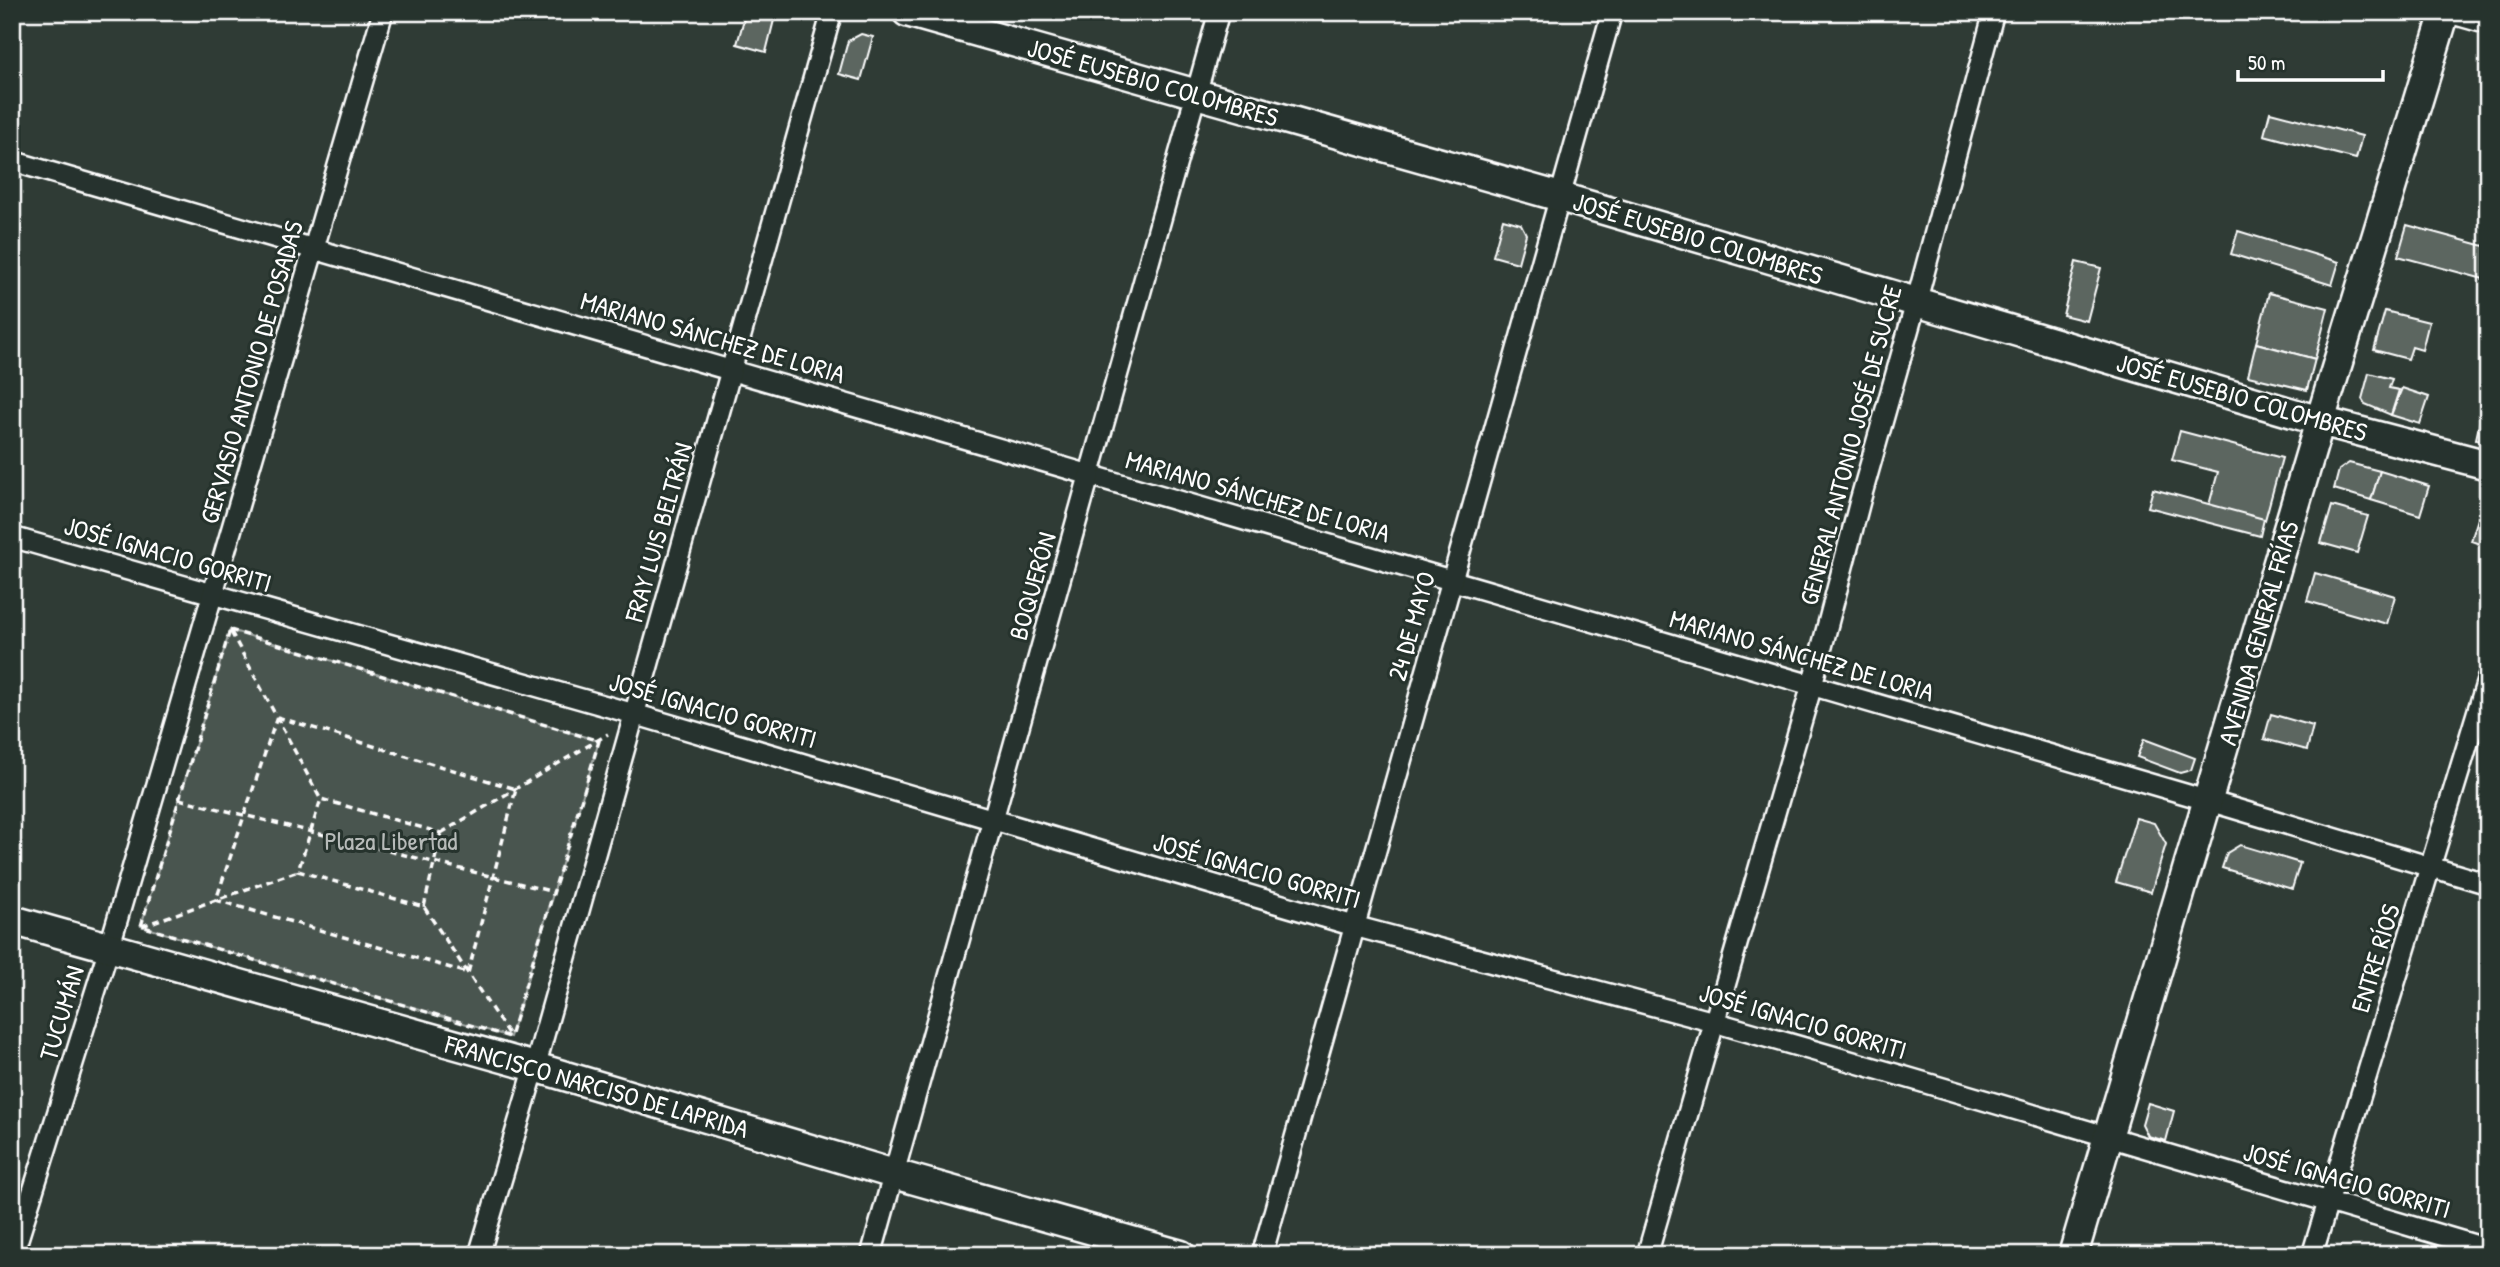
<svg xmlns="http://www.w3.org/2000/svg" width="2500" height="1267" font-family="'Patrick Hand',sans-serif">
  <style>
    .green { fill: #4a544f; stroke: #a4aaa7; stroke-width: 2 }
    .building { fill: #5b6661; stroke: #fff; stroke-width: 2 }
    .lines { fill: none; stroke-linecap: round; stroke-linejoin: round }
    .street-casing { stroke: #fff; stroke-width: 24 }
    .secondary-casing { stroke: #fff; stroke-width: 33 }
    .path { stroke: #fff; stroke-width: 3.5; stroke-dasharray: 7 5; stroke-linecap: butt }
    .street { stroke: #26332d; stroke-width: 19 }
    .secondary { stroke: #26332d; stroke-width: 28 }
    .labels { text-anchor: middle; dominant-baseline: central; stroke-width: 6; stroke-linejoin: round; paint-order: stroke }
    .street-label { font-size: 26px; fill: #fff; stroke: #26332d }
    .park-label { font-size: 26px; fill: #b7bbb9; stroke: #26332d }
  </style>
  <rect width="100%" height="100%" fill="#2f3b35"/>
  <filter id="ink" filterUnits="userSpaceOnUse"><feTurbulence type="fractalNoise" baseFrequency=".0143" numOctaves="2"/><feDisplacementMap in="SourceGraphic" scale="14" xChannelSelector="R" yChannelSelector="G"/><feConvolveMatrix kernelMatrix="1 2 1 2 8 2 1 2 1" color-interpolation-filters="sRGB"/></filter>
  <g filter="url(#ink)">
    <path class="green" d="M230,630L599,741L510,1037L141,926Z"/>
    <g class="building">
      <path d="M746,12H776L766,52L737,44Z"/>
      <path d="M861,34L873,37L861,80L839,74L848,41Z"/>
      <path d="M2270,112L2362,136L2356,159L2264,135Z"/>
      <path d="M1503,219L1521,224L1526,234L1518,263L1493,256Z"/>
      <path d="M2407,225L2488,247L2487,280L2398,256Z"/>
      <path d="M2238,231L2339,262L2332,285L2231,254Z"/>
      <path d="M2076,262L2101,268L2087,321L2063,315Z"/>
      <path d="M2269,293L2328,308L2315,359L2256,343Z"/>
      <path d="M2385,311L2429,322L2422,350L2412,347L2408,359L2374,350Z"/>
      <path d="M2256,343L2315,359L2307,390L2248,376Z"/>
      <path d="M2369,373L2392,379L2389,388L2399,390L2391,415L2365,404L2362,399Z"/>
      <path d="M2402,388L2429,397L2420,424L2391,415Z"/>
      <path d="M2482,412L2488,413V442L2476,439Z"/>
      <path d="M2180,431L2282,458L2265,520L2209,505L2218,472L2172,460Z"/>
      <path d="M2349,463L2380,471L2371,500L2334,489L2339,470Z"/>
      <path d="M2380,471L2429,486L2420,515L2371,500Z"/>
      <path d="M2153,489L2264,519L2260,536L2148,507Z"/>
      <path d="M2483,503L2488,504V547L2471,541Z"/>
      <path d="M2332,506L2368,516L2357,553L2321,543Z"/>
      <path d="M2315,573L2395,596L2387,624L2307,601Z"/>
      <path d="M2271,714L2313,726L2307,750L2264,739Z"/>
      <path d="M2144,739L2195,758L2191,770L2180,773L2137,757Z"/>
      <path d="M2136,818L2154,823L2166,844L2151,892L2116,882Z"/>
      <path d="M2240,845L2300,863L2292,889L2222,868L2227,853Z"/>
      <path d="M2148,1103L2174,1111L2166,1141L2148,1136L2142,1124Z"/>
    </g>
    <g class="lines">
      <defs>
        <g id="street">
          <path d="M2446,12L2488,24"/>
          <path d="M12,161L2209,801L2488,884"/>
          <path d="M12,537L634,714L1354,926L1714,1022L1909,1078L2488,1249"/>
          <path d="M13,1255L109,948L383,12"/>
          <path d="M479,1255L535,1067L832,12"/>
          <path d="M871,1255L1219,12"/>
          <path d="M1262,1255L1612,12"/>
          <path d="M1647,1255L1812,685L1860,501L1916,303L1994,12"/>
          <path d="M2312,1255L2488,677"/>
        </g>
        <g id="secondary">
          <path d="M907,12L1550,194L2320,421L2488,465"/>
          <path d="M12,920L535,1067L894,1174L1181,1255"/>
          <path d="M2073,1255L2320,421L2445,12"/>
        </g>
      </defs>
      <use href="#street" class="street-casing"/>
      <use href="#secondary" class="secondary-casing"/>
      <g class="path">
        <path d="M230,630L599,741L510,1037L141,926Z"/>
        <path d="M231,632L320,798"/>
        <path d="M277,717L516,789L468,973L216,900Z"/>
        <path d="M179,799L554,892"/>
        <path d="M441,833L608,734"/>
        <path d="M424,907L441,833L321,799L298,871L424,907L509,1035"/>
        <path d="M142,926L298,871"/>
      </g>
      <use href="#street" class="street"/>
      <use href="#secondary" class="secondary"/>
    </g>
  </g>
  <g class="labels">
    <g class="street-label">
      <text transform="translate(1153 82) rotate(16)">JOSÉ EUSEBIO COLOMBRES</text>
      <text transform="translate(1698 238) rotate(17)">JOSÉ EUSEBIO COLOMBRES</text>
      <text transform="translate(713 337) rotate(16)">MARIANO SÁNCHEZ DE LORIA</text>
      <text transform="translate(251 372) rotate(-74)">GERVASIO ANTONIO DE POSADAS</text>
      <text transform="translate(2242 397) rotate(16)">JOSÉ EUSEBIO COLOMBRES</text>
      <text transform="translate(1850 445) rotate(-75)">GENERAL ANTONIO JOSÉ DE SUCRE</text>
      <text transform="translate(1258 496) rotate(16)">MARIANO SÁNCHEZ DE LORIA</text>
      <text transform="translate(658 532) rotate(-74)">FRAY LUIS BELTRÁN</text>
      <text transform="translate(168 554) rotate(16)">JOSÉ IGNACIO GORRITI</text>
      <text transform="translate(1032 586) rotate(-74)">BOQUERÓN</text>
      <text transform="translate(1411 626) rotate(-74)">24 DE MAYO</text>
      <text transform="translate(2258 633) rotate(-74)">AVENIDA GENERAL FRÍAS</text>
      <text transform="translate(1802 655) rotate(16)">MARIANO SÁNCHEZ DE LORIA</text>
      <text transform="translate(713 710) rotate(16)">JOSÉ IGNACIO GORRITI</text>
      <text transform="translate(1257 870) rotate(16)">JOSÉ IGNACIO GORRITI</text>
      <text transform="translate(2375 958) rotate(-73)">ENTRE RÍOS</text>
      <text transform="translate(61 1013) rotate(-73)">TUCUMÁN</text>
      <text transform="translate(1803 1021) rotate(16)">JOSÉ IGNACIO GORRITI</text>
      <text transform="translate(597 1086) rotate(16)">FRANCISCO NARCISO DE LAPRIDA</text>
      <text transform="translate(2347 1180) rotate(16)">JOSÉ IGNACIO GORRITI</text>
    </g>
    <g class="park-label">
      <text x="391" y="840">Plaza Libertad</text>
    </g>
  </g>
  <rect width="2500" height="1267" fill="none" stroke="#26332d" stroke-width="42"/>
  <rect x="21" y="21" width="2458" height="1225" fill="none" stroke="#fff" stroke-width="2.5" filter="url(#ink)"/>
  <path d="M2238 70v10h145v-10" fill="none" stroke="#ffffff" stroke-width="3.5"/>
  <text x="2248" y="70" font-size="21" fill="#ffffff" stroke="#26332d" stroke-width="5" paint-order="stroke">50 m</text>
</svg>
